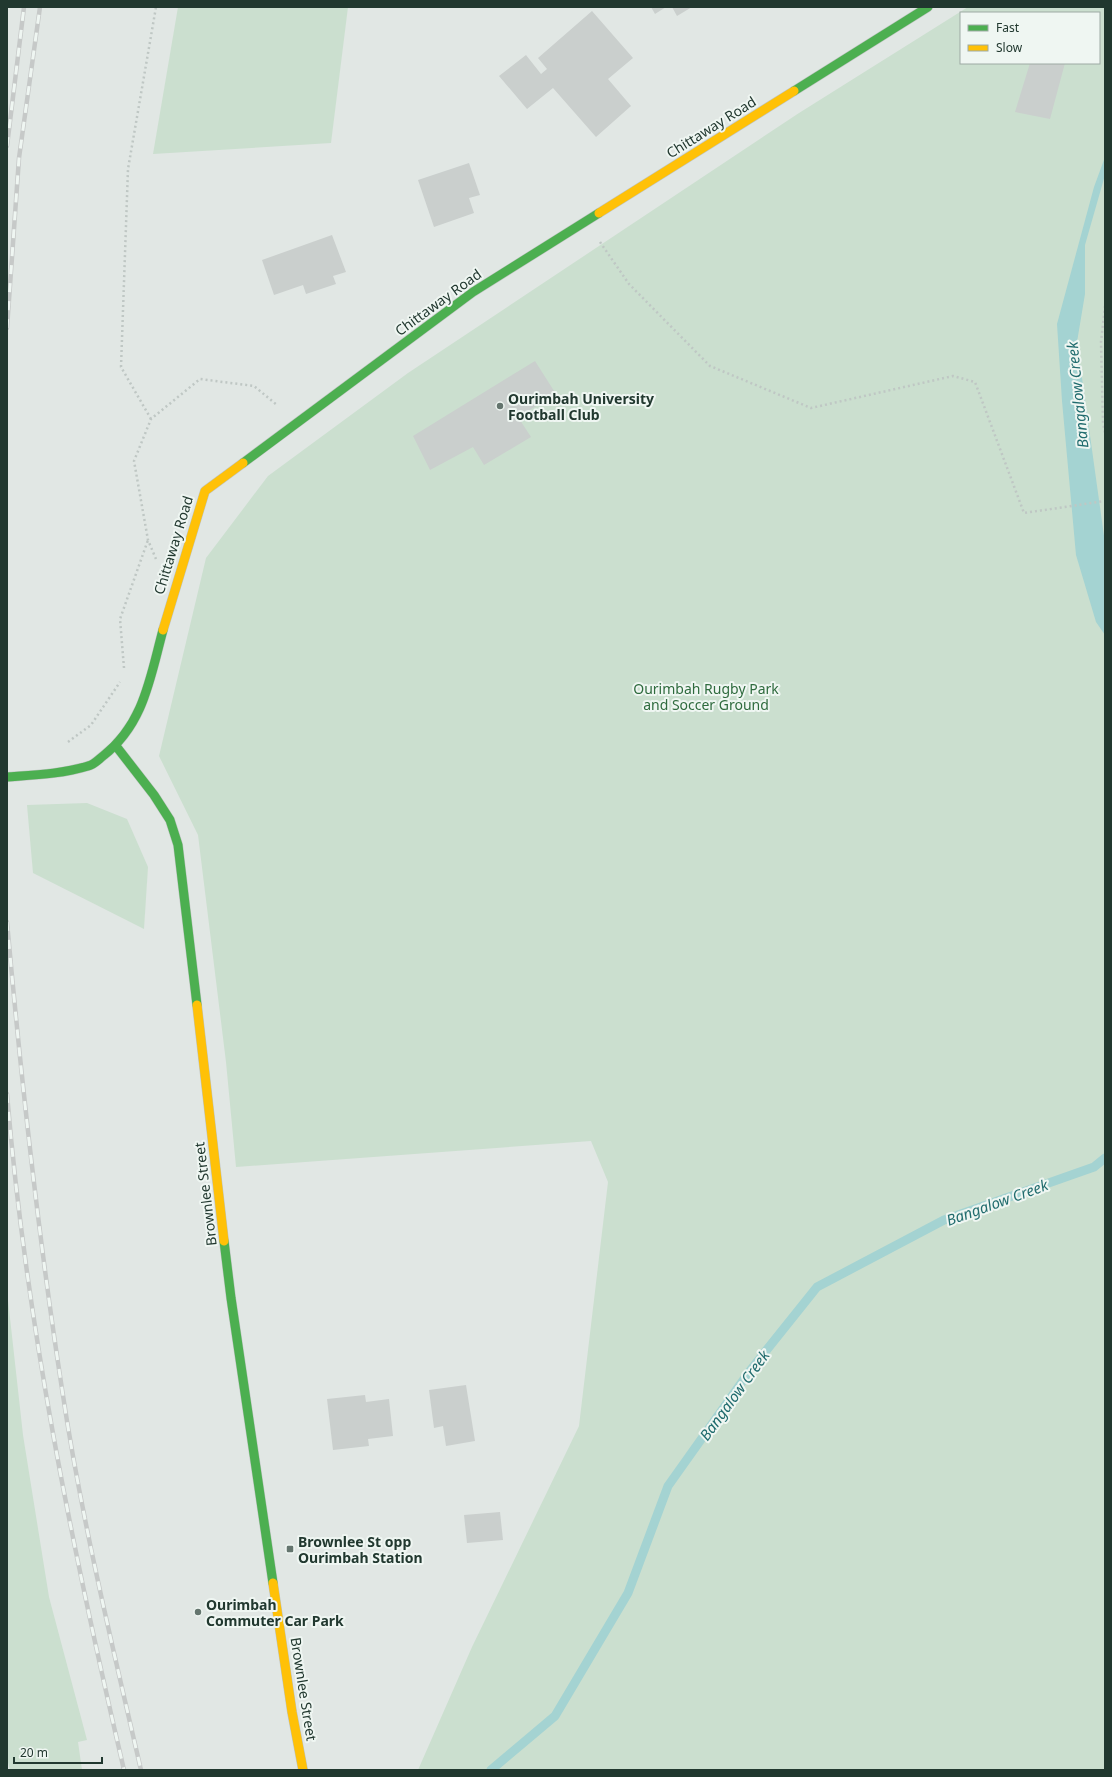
<svg xmlns="http://www.w3.org/2000/svg" width="1112" height="1777" font-family="'Noto Sans',sans-serif">
  <style>
    .green { fill: #cbdfcf; fill-rule: evenodd }
    .water { fill: #a4d3d2 }
    .lines { fill: none; stroke-linecap: round; stroke-linejoin: round }
    .stream { stroke: #a4d3d2; stroke-width: 9 }
    .building { fill: #cacfcd }
    .fast-casing { stroke: #bec4c1; stroke-width: 10 }
    .slow-casing { stroke: #bec4c1; stroke-width: 10 }
    .path { stroke: #bfc7c4; stroke-width: 2.5; stroke-dasharray: 2 3; stroke-linecap: butt }
    .fast { stroke: #4caf50; stroke-width: 9 }
    .slow { stroke: #ffc107; stroke-width: 9 }
    .rail-casing { stroke: #c6c9c8; stroke-width: 4.5 }
    .rail { stroke: #eff6f2; stroke-width: 3; stroke-dasharray: 9; stroke-linecap: butt }
    .poi-dot { fill: #64756e; stroke: #eff6f2; stroke-width: 1.5 }
    .labels { text-anchor: middle; dominant-baseline: central; stroke-width: 4; stroke-linejoin: round; paint-order: stroke }
    .street-label { font-size: 14px; fill: #21382f; stroke: #eff6f2 }
    .poi-label { font-size: 14px; font-weight: bold; fill: #21382f; stroke: #eff6f2; text-anchor: start }
    .park-label { font-size: 14px; fill: #2f6b3e; stroke: #eff6f2 }
    .water-label { font-size: 15px; font-style: italic; fill: #216c6e; stroke: #eff6f2 }
  </style>
  <rect width="100%" height="100%" fill="#e1e7e4"/>
  <g class="green">
    <path d="M178,7H348L331,143L153,154Z"/>
    <path d="M968,7H1105V1770H418L472,1647L579,1426L608,1182L591,1141L236,1167L226,1062L198,835L159,756L206,558L268,476L408,373L799,113ZM961,13H1099V63H961Z"/>
    <path d="M87,803L127,819L148,867L144,929L33,873L27,805Z"/>
    <path d="M7,1291L23,1435L49,1597L87,1740L78,1742L82,1770H10L7,1759Z"/>
  </g>
  <path class="water" d="M1105,157V175L1085,245V294L1077,342L1105,543V635L1096,622L1076,555L1062,401L1057,324L1094,187Z"/>
  <g class="lines">
    <path class="stream" d="M491,1770L555,1716L628,1593L668,1486L749,1372L817,1287L944,1220L1094,1167L1105,1158"/>
  </g>
  <g class="building">
    <path d="M651,7H666L655,14Z"/>
    <path d="M672,7H692L677,16Z"/>
    <path d="M592,11L633,58L608,79L631,106L596,137L553,88L527,109L499,76L526,55L541,74L547,69L538,58Z"/>
    <path d="M1030,63H1065L1050,119L1015,112Z"/>
    <path d="M469,163L480,195L469,198L474,213L434,227L418,180Z"/>
    <path d="M332,235L346,272L333,276L336,284L306,294L303,285L274,295L262,260Z"/>
    <path d="M535,361L556,394L518,417L531,437L484,465L473,447L430,470L413,436Z"/>
    <path d="M466,1385L475,1441L446,1446L443,1426L434,1428L429,1390Z"/>
    <path d="M365,1395L366,1402L389,1399L393,1436L368,1439L369,1446L333,1450L327,1399Z"/>
    <path d="M500,1512L503,1540L467,1543L464,1515Z"/>
  </g>
  <g class="lines">
    <defs>
      <g id="fast">
        <path d="M794,91L928,7"/>
        <path d="M243,463L473,292L599,213"/>
        <path d="M116,746L154,795L170,820L178,845L197,1005"/>
        <path d="M7,777C34,775 62,774 88,766C94,765 99,759 103,756C144,724 150,678 163,630"/>
        <path d="M224,1241L231,1298L273,1583"/>
      </g>
      <g id="slow">
        <path d="M599,213L794,91"/>
        <path d="M163,630L205,491L243,463"/>
        <path d="M197,1005L224,1241"/>
        <path d="M273,1583L292,1712L303,1770"/>
      </g>
    </defs>
    <use href="#fast" class="fast-casing"/>
    <use href="#slow" class="slow-casing"/>
    <g class="path">
      <path d="M600,242L629,284L710,366L811,408L953,376L975,382L1024,513L1105,501"/>
      <path d="M1105,306L1101,342L1103,423L1105,433"/>
      <path d="M151,419L121,367L128,169L156,7"/>
      <path d="M156,559L148,540L134,461L151,419L200,379L254,386L277,405"/>
      <path d="M124,668L120,619L148,540"/>
      <path d="M68,742L91,725L120,682"/>
    </g>
    <use href="#fast" class="fast"/>
    <use href="#slow" class="slow"/>
    <defs>
      <g id="rail">
        <path d="M7,146L24,7"/>
        <path d="M7,328L19,158L40,7"/>
        <path d="M7,922C21,1078 38,1234 62,1389C81,1517 112,1644 141,1770"/>
        <path d="M7,1094C26,1323 72,1547 124,1770"/>
      </g>
    </defs>
    <use href="#rail" class="rail-casing"/>
    <use href="#rail" class="rail"/>
  </g>
  <g class="poi-dot">
    <circle cx="500" cy="406" r="4"/>
    <rect x="286" y="1545" width="8" height="8" rx="2"/>
    <circle cx="198" cy="1612" r="4"/>
  </g>
  <g class="labels">
    <g class="street-label">
      <text transform="translate(711 127) rotate(-32)">Chittaway Road</text>
      <text transform="translate(438 302) rotate(-36)">Chittaway Road</text>
      <text transform="translate(173 545) rotate(-73)">Chittaway Road</text>
      <text transform="translate(205 1194) rotate(-97)">Brownlee Street</text>
      <text transform="translate(304 1689) rotate(81)">Brownlee Street</text>
    </g>
    <g class="poi-label">
      <text x="508" y="398">Ourimbah University<tspan x="508" dy="16">Football Club</tspan></text>
      <text x="298" y="1541">Brownlee St opp<tspan x="298" dy="16">Ourimbah Station</tspan></text>
      <text x="206" y="1604">Ourimbah<tspan x="206" dy="16">Commuter Car Park</tspan></text>
    </g>
    <g class="park-label">
      <text x="706" y="688">Ourimbah Rugby Park<tspan x="706" dy="16">and Soccer Ground</tspan></text>
    </g>
    <g class="water-label">
      <text transform="translate(1077 395) rotate(-96)">Bangalow Creek</text>
      <text transform="translate(997 1202) rotate(-20)">Bangalow Creek</text>
      <text transform="translate(734 1395) rotate(-54)">Bangalow Creek</text>
    </g>
  </g>
  <rect width="1112" height="1777" fill="none" stroke="#21382f" stroke-width="16"/>
  <rect x="960" y="12" width="140" height="52" fill="#eff6f2" stroke="#9daaa4"/>
  <rect x="968" y="25" width="20" height="6" fill="#4caf50" stroke="#9daaa4"/>
  <text x="996" y="32" font-size="12" fill="#21382f">Fast</text>
  <rect x="968" y="45" width="20" height="6" fill="#ffc107" stroke="#9daaa4"/>
  <text x="996" y="52" font-size="12" fill="#21382f">Slow</text>
  <path d="M14 1757v6h88v-6" fill="none" stroke="#21382f" stroke-width="2"/>
  <text x="20" y="1757" font-size="12" fill="#21382f" stroke="#eff6f2" stroke-width="3" paint-order="stroke">20 m</text>
</svg>
